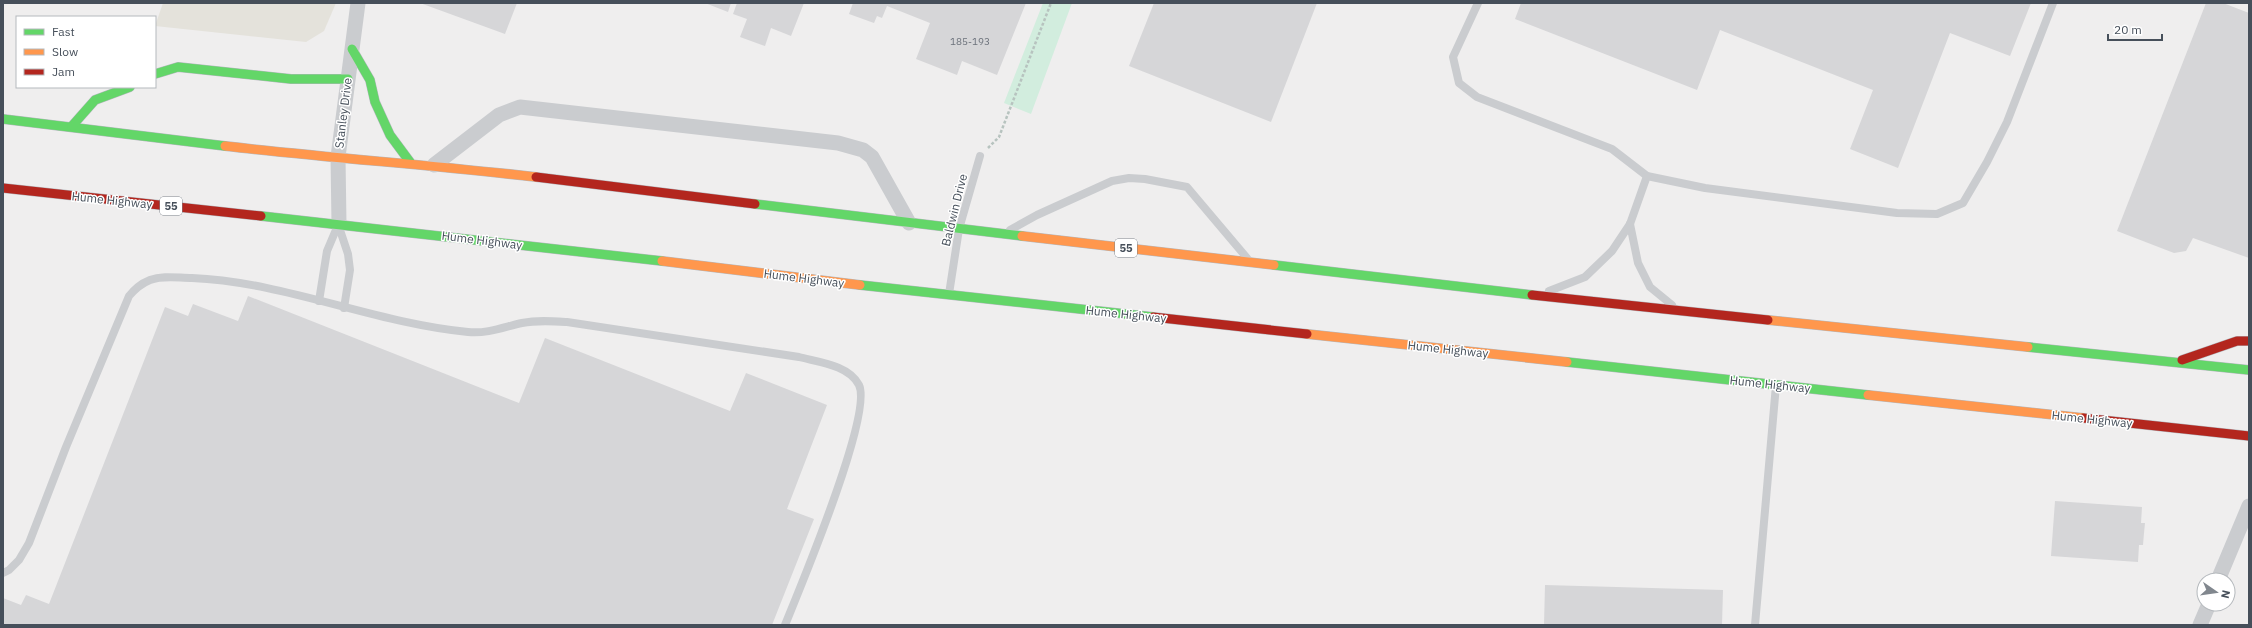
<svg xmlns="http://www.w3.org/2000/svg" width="2252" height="628" font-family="'IBM Plex Sans',sans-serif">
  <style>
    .commercial { fill: #e4e2db }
    .green { fill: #d2edde }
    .building { fill: #d6d6d8 }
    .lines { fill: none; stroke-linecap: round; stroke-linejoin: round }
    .fast-casing { stroke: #b3b7bd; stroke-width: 10 }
    .slow-casing { stroke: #b3b7bd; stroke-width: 10 }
    .jam-casing { stroke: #b3b7bd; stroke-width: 10 }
    .path { stroke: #b7c3bf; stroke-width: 2.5; stroke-dasharray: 3 2; stroke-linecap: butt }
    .lane { stroke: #cacccf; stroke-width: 8 }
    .street { stroke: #cacccf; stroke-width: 15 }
    .fast { stroke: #63d668; stroke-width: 9 }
    .slow { stroke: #ff974d; stroke-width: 9 }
    .jam { stroke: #b3261e; stroke-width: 9 }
    .labels { text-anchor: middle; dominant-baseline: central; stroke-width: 3; stroke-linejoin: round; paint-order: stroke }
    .number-label { font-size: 10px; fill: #6c727b }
    .shield { fill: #fff; stroke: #7e848c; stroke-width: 1 }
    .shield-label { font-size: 11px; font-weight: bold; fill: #464f5a }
    .street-label { font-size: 12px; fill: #464f5a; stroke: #fff }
  </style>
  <rect width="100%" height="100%" fill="#efeeee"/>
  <path class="commercial" d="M163,3H336L324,31L306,42L155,26Z"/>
  <path class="green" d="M1043,3H1072L1031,114L1004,103Z"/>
  <g class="building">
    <path d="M420,3H517L505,34Z"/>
    <path d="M705,3H731L728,12Z"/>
    <path d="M737,3H804L791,36L771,28L765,46L740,37L747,19L733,14Z"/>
    <path d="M853,3H1026L997,75L962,61L957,75L916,59L930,23L887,6L882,18L877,16L874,23L849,14Z"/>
    <path d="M1154,3H1317L1271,122L1129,66Z"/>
    <path d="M1521,3H2031L2010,56L1950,33L1898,168L1850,149L1873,90L1720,30L1697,90L1515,19Z"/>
    <path d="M2206,3H2223L2249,13V258L2193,238L2186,251L2174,253L2117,231Z"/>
    <path d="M248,296L519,403L545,338L730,411L746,373L827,405L787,509L814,519L772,625H3V598L21,605L26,595L49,604L165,307L188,316L193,304L238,321Z"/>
    <path d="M2055,501L2142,507L2141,523H2145L2144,533L2143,545H2139L2138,562L2051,556Z"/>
    <path d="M1545,585L1723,590L1722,625H1544Z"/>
  </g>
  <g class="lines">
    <defs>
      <g id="fast">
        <path d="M352,49L370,80L375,102L390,135L410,162"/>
        <path d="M155,74L178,67L291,79H348"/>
        <path d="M3,119L225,146"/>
        <path d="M72,126L95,100L130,87"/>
        <path d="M755,204L1022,236"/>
        <path d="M261,216L662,261"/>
        <path d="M1274,265L1532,295"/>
        <path d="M860,285L1153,317"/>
        <path d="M2028,347L2249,370"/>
        <path d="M1567,362L1868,395"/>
      </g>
      <g id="slow">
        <path d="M225,146C329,158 433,165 536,177"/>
        <path d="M1022,236L1274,265"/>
        <path d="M662,261L860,285"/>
        <path d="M1768,320L2028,347"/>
        <path d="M1307,334L1567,362"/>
        <path d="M1868,395L2083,418"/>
      </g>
      <g id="jam">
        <path d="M536,177L755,204"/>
        <path d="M3,188L261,216"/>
        <path d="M1532,295L1768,320"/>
        <path d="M1153,317L1307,334"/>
        <path d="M2182,360L2237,341H2249"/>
        <path d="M2083,418L2249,436"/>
      </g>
    </defs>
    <use href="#fast" class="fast-casing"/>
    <use href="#slow" class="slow-casing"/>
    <use href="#jam" class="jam-casing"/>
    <path class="path" d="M988,148L999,137L1051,3"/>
    <g class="lane">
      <path d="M1478,3L1453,57L1459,83L1477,97L1612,149L1647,176L1705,188L1897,213L1937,214L1963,203L1987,162L2007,122L2053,3"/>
      <path d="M1630,224L1638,263L1650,287L1672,305"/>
      <path d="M339,227L348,254L350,270L344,308"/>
      <path d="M1010,230L1037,215L1112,181L1129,178L1145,179L1187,187L1247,258"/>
      <path d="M1549,291L1585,277L1612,251L1630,224L1647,176"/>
      <path d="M949,294L959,229L980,156"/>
      <path d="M319,301L327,251L338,225"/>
      <path d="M3,573L9,570L19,560L29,543L66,447L129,296C135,289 140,284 150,280C163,275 178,278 192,278C286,282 374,323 468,332C487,334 504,327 522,323C537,320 551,321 567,322L799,357C818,362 849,365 859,385C873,414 800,588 785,625"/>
      <path d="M1755,625L1776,385"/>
    </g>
    <g class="street">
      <path d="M434,165L499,115L520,107L838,143L863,150L872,157L909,223"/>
      <path d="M339,224L338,157L358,3"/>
      <path d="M2218,580L2249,506"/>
      <path d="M2200,625L2209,604"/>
    </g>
    <use href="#fast" class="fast"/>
    <use href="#slow" class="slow"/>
    <use href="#jam" class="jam"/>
  </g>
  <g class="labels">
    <g class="number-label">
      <text x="970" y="41">185-193</text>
    </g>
    <g class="shield">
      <rect x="160" y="197" width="22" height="18" rx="3"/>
      <rect x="1115" y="239" width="22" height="18" rx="3"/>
    </g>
    <g class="shield-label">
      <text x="171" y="206">55</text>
      <text x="1126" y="248">55</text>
    </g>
    <g class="street-label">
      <text transform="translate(343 113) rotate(-83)">Stanley Drive</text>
      <text transform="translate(112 200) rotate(6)">Hume Highway</text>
      <text transform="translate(954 210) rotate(-76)">Baldwin Drive</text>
      <text transform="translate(482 240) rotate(7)">Hume Highway</text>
      <text transform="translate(804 278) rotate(7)">Hume Highway</text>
      <text transform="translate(1126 314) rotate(6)">Hume Highway</text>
      <text transform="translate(1448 349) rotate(6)">Hume Highway</text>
      <text transform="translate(1770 384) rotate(6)">Hume Highway</text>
      <text transform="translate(2092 419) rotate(6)">Hume Highway</text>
    </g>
  </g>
  <rect width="2252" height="628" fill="none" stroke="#464f5a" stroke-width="8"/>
  <rect x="16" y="16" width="140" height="72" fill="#ffffff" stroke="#b5b9bd"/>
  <rect x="24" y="29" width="20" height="6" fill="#63d668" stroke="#b5b9bd"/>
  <text x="52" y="36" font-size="12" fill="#464f5a">Fast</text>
  <rect x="24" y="49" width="20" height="6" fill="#ff974d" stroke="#b5b9bd"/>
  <text x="52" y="56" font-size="12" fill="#464f5a">Slow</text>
  <rect x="24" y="69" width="20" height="6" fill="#b3261e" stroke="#b5b9bd"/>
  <text x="52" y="76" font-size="12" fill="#464f5a">Jam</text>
  <g transform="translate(2216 592) rotate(103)"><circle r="19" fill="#ffffff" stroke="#b5b9bd"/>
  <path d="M0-3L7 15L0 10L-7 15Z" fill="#81878e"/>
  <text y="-6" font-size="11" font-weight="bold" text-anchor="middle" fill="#464f5a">N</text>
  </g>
  <path d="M2108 34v6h54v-6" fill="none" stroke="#464f5a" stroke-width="2"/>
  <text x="2114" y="34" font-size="12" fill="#464f5a" stroke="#ffffff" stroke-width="3" paint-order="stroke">20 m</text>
</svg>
